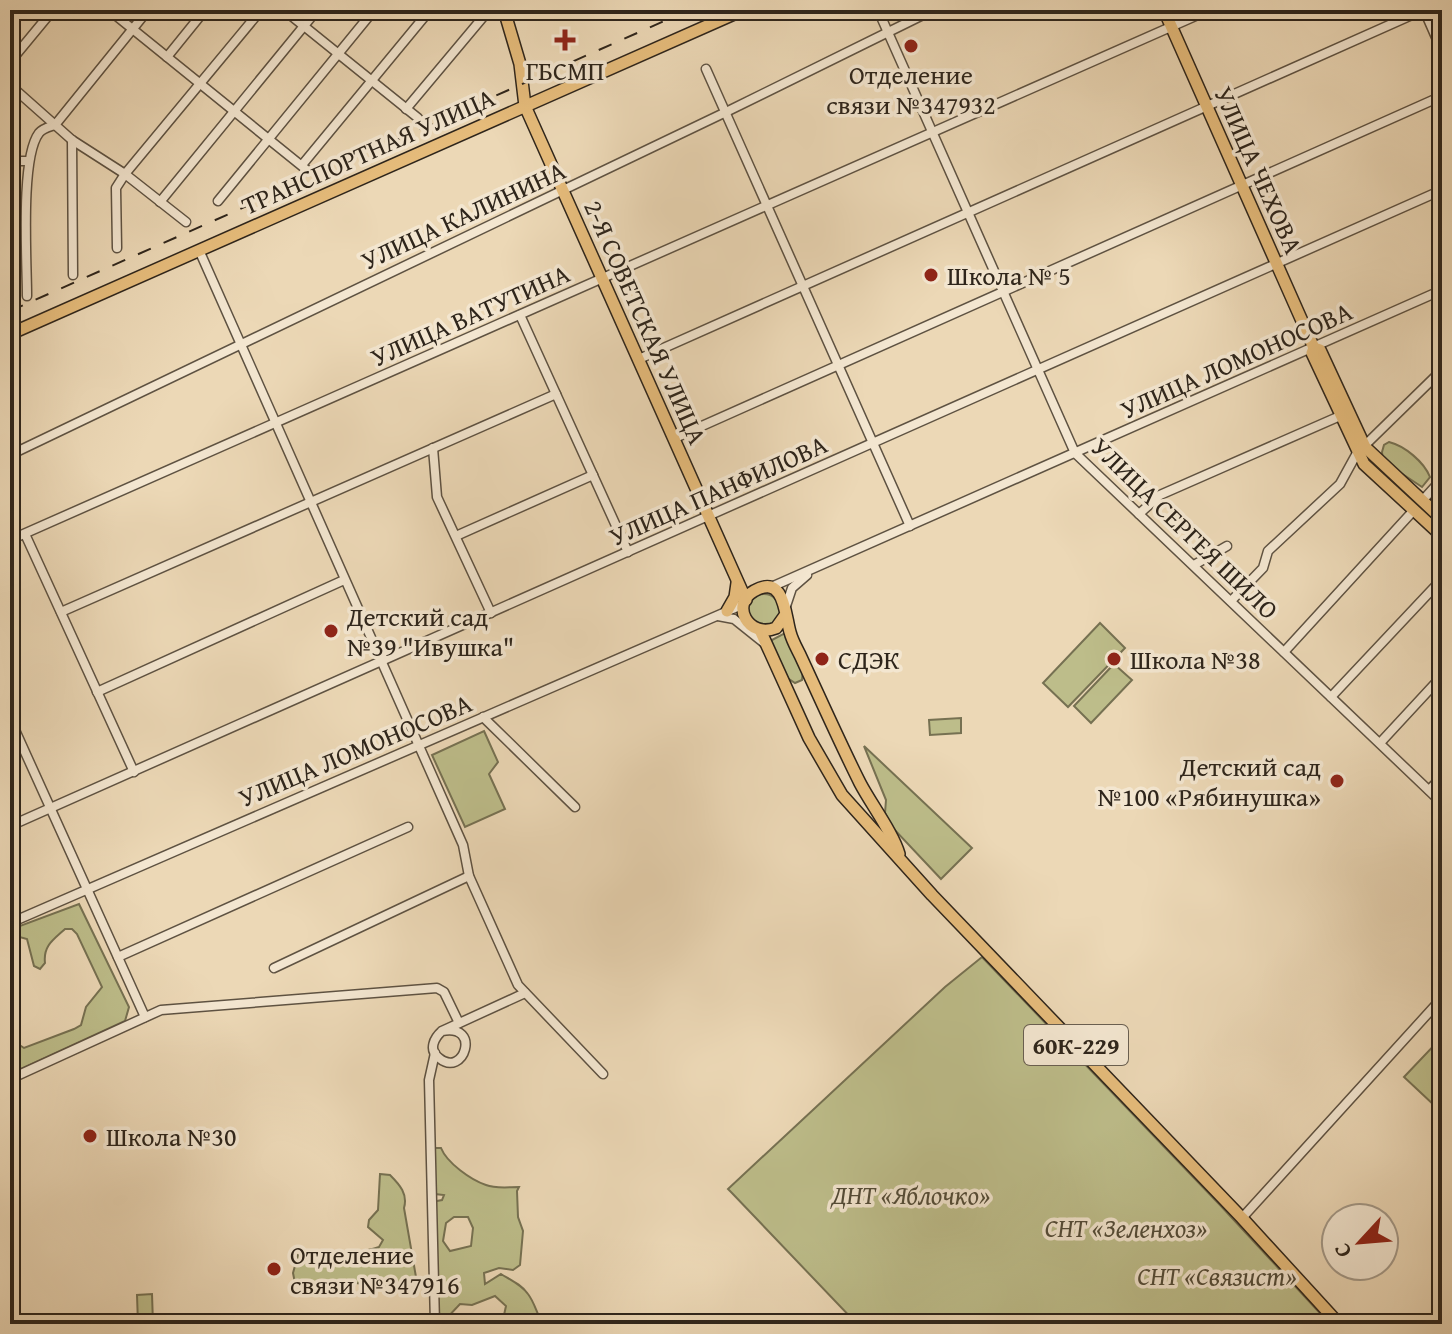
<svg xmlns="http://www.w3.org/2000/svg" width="1452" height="1334" font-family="'Gentium Book Plus',serif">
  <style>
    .green { fill: #bdbd8a; stroke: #767152; stroke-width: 2; fill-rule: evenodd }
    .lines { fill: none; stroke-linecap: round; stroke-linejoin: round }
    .minor-casing { stroke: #5e5242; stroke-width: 11 }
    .major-casing { stroke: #2e251b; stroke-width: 14 }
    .minor { stroke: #f3e6d0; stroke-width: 8 }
    .major { stroke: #e6bc7b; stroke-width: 11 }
    .rail { stroke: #2e251b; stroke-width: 2; stroke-dasharray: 14 14; stroke-linecap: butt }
    .poi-dot { fill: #8f2418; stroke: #f3e6d0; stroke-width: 3 }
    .labels { text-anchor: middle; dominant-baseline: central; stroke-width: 7; stroke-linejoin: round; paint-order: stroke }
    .shield { fill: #f3e6d0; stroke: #695f51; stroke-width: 2 }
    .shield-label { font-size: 24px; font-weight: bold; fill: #2e251b }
    .poi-label { font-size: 26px; fill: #2e251b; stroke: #f3e6d0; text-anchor: start }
    .street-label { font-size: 26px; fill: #2e251b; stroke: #f3e6d0 }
    .park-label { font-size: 26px; font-style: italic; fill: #524b37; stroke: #f3e6d0 }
  </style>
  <rect width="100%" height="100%" fill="#ecd8b6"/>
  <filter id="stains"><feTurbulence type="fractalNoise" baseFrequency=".0025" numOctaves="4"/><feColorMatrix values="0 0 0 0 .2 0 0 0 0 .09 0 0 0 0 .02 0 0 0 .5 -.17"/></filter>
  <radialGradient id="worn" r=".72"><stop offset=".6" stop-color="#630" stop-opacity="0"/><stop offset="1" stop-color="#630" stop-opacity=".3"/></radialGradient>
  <g class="green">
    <path d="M1389,442C1405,446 1424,462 1430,477L1422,487L1383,461L1382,452L1384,445Z"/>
    <circle cx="764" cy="610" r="16"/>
    <path d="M1100,623L1125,648L1068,707L1043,683Z"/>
    <path d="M785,633L803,669L802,680L795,683L786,677L770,641Z"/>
    <path d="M1114,664L1132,680L1091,723L1074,706Z"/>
    <path d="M961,718V733L930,735L929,720Z"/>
    <path d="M484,731L498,762L489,774L505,809L465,827L432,755Z"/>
    <path d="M864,746L972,848L941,879L891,826L885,813L886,800Z"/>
    <path d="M79,904L129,1007L125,1021L10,1074V1031L12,1040L24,1048L74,1029L81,1025L86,1007L102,987L77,934L72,929H65C53,940 43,946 45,963L40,969L34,966L27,939L16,936L10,939V935L17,927Z"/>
    <path d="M982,957L1220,1205L1330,1324H857L731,1192L728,1189L945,987Z"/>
    <path d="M1440,1039L1442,1042V1098L1435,1106L1404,1077Z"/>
    <path d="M435,1148H441C447,1163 471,1180 486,1185C496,1189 509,1187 519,1187L517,1191L518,1217L523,1231L520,1265L513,1270L499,1268L484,1273L485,1284L501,1274C511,1280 522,1285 528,1294C535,1303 537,1315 543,1324H502L506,1306L495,1296L472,1305L460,1304L444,1321L438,1311L431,1202L442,1200L444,1195L435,1194ZM454,1217H468L473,1228L471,1246L450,1251L443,1241L446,1223Z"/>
    <path d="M380,1174L390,1175C400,1185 408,1194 404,1208L416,1277L403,1286L392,1287L346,1282H334L314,1291L309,1285L295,1283L293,1273L298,1255C325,1247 353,1257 379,1247L383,1240L368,1227L369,1220L378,1210Z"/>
    <path d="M152,1294L153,1324H138L137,1295Z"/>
  </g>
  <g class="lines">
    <defs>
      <g id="minor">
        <path d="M109,10L308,171"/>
        <path d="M284,10L418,118"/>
        <path d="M878,10L1075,453L1442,803"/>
        <path d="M1424,10L1442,51"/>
        <path d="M167,57L205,10"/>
        <path d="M10,62L53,10"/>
        <path d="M706,69L910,526"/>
        <path d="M10,85L72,140L125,174L186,222"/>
        <path d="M406,109L489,10"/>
        <path d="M72,140L73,275"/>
        <path d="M10,161H28"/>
        <path d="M302,165L430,10"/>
        <path d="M218,201L374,10"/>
        <path d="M160,202L317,10"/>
        <path d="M117,248L116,188L125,174L261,10"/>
        <path d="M199,250L463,845L469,876L518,985L603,1074"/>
        <path d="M27,296C27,261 20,158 39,133C43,128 49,127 55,125L148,10"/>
        <path d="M520,315L628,552"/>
        <path d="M639,359L1423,10"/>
        <path d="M675,438L1442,96"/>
        <path d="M433,448L437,497L491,613"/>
        <path d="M10,455L726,112L933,10"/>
        <path d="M1422,501L1442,479"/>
        <path d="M1139,514L1160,495L1340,416"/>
        <path d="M25,534L134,772"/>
        <path d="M456,536L593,475"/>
        <path d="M10,540L1209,10"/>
        <path d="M1194,565L1227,546"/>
        <path d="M769,588L1442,290"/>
        <path d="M1231,601L1263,568L1268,551L1340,484L1357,453L1442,370"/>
        <path d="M786,606L792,588L807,575"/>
        <path d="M61,612L556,394"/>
        <path d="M718,616L734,619L764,643"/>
        <path d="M1284,652L1414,510"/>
        <path d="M97,692L344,580"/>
        <path d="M1331,697L1442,579"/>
        <path d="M483,717L575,807"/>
        <path d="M10,719L145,1017"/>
        <path d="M1380,743L1442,676"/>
        <path d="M1429,790L1442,777"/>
        <path d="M10,826L1442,190"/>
        <path d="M10,923L744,604"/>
        <path d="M118,957L408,827"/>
        <path d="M274,968L469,876"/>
        <path d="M442,1031C482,1023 464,1079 439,1058C428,1050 434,1038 442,1031L525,993"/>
        <path d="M435,1053L429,1080L435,1324"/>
        <path d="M10,1079L161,1010L437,988L444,992L459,1023"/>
        <path d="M1242,1218L1442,998"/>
      </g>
      <g id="major">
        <path d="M504,10L520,64L525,106L746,600"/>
        <path d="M1164,10L1314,348L1320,350L1365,447L1442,519"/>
        <path d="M10,334L743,10"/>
        <path d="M1314,348L1312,353L1364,464L1442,536"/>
        <path d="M727,611L735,597L737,583"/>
        <path d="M786,614L776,628C748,639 730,604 754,591C785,573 785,616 790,632C792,640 796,647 800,655C820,698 839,741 860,783C871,804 893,833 899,854"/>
        <path d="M760,630L809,738L842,795L932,895L1242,1218L1339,1324"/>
      </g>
    </defs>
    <use href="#minor" class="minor-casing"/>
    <use href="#major" class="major-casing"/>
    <use href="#minor" class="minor"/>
    <use href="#major" class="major"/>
    <path class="rail" d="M10,311L689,10"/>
  </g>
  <g class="poi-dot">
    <path d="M561 28h8v8h8v8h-8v8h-8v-8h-8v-8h8z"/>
    <circle cx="911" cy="46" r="8"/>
    <circle cx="931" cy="275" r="8"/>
    <circle cx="331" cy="631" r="8"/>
    <circle cx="822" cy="659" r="8"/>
    <circle cx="1114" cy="659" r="8"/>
    <circle cx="1337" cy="781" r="8"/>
    <circle cx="90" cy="1136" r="8"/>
    <circle cx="274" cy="1269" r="8"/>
  </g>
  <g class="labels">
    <rect class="shield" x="1024" y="1025" width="104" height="40" rx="6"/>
    <g class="shield-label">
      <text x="1076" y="1045">60К-229</text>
    </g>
    <g class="poi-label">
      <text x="565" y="70" text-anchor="middle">ГБСМП</text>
      <text x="911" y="74" text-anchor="middle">Отделение<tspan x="911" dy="30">связи №347932</tspan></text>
      <text x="947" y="275">Школа № 5</text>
      <text x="347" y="616">Детский сад<tspan x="347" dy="30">№39 "Ивушка"</tspan></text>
      <text x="838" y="659">СДЭК</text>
      <text x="1130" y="659">Школа №38</text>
      <text x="1321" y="766" text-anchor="end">Детский сад<tspan x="1321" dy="30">№100 «Рябинушка»</tspan></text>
      <text x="106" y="1136">Школа №30</text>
      <text x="290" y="1254">Отделение<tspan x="290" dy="30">связи №347916</tspan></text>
    </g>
    <g class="street-label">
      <text transform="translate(368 151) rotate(-24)">ТРАНСПОРТНАЯ УЛИЦА</text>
      <text transform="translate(1259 170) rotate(66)">УЛИЦА ЧЕХОВА</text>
      <text transform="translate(463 215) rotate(-25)">УЛИЦА КАЛИНИНА</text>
      <text transform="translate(470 315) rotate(-24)">УЛИЦА ВАТУТИНА</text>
      <text transform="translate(646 322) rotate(66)">2-Я СОВЕТСКАЯ УЛИЦА</text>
      <text transform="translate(1236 360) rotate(-24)">УЛИЦА ЛОМОНОСОВА</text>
      <text transform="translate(718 490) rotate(-24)">УЛИЦА ПАНФИЛОВА</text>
      <text transform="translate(1185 528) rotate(44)">УЛИЦА СЕРГЕЯ ШИЛО</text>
      <text transform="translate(355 750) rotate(-23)">УЛИЦА ЛОМОНОСОВА</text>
    </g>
    <g class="park-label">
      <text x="911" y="1194">ДНТ «Яблочко»</text>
      <text x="1126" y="1227">СНТ «Зеленхоз»</text>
      <text x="1217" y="1275">СНТ «Связист»</text>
    </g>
  </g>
  <rect width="1452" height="1334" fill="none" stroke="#ecd8b6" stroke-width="40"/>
  <rect x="12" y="12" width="1428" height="1310" fill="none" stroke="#2e251b" stroke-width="4"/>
  <rect x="20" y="20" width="1412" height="1294" fill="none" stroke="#2e251b" stroke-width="2"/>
  <g transform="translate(1360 1242) rotate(244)"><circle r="38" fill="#f3e6d0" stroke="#a49988" stroke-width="2"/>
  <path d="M0-6L14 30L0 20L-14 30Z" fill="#8f2418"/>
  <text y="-12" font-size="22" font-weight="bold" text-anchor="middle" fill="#2e251b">С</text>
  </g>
  <rect width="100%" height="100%" filter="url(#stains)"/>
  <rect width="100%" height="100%" fill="url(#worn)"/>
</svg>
